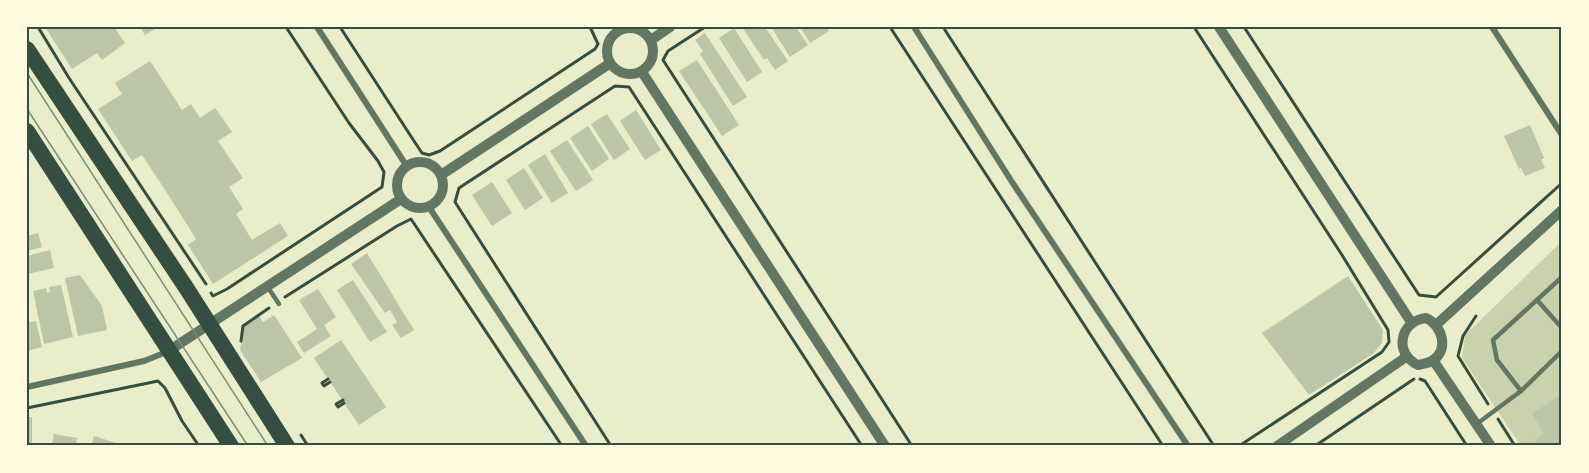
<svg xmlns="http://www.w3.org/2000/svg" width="1589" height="473" font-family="'Fira Sans Condensed',sans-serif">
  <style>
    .green { fill: #cad2ad }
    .building { fill: #bcc5a7 }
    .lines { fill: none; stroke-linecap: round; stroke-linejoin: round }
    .path { stroke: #344e41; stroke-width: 3 }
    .service { stroke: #617663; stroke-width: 4.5 }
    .minor { stroke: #617663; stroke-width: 6 }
    .tertiary { stroke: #617663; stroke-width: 10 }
    .trunk { stroke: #344e41; stroke-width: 16 }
    .tram { stroke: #7c8e77; stroke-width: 1.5 }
    .neatline { fill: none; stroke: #344e41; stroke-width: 2 }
  </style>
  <rect width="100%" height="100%" fill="#e9edc9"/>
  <path class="green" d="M1562,241V446H1521L1462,358L1465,335Z"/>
  <g class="building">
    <path d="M45,27H114L125,43L102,60L97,53L72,69Z"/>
    <path d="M140,27H158L145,35Z"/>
    <path d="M742,27H765L788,61L775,70L767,58L764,60Z"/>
    <path d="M771,27H796L808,45L790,57Z"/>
    <path d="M800,27H826L829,31L810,43Z"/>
    <path d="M734,28L762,72L747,82L719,38Z"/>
    <path d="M705,33L747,97L733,106L700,54L703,51L695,40Z"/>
    <path d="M697,60L739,125L722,136L679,71Z"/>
    <path d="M150,61L182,110L191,104L200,118L215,108L232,132L218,141L243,178L229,187L243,209L236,214L252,240L280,223L288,236L213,284L188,245L196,239L169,196L142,155L132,161L98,109L122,94L115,83Z"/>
    <path d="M636,110L661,150L645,160L620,121Z"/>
    <path d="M607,114L630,149L614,160L591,124Z"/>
    <path d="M1530,125L1544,158L1541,160L1545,168L1525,176L1521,168L1519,169L1504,136Z"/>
    <path d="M588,126L609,159L592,171L570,138Z"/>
    <path d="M567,140L593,180L576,191L550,151Z"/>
    <path d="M545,154L568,193L552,203L528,165Z"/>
    <path d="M524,168L543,198L525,210L506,180Z"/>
    <path d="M492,182L512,213L492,226L472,195Z"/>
    <path d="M38,233L42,247L27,251V236Z"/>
    <path d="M50,250L54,268L27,274V256Z"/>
    <path d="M367,253L414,330L401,338L392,325L397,322L390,310L385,313L351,264Z"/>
    <path d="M80,275L102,306L107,330L78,336L65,278Z"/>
    <path d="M1348,276L1383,330L1382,343L1374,353L1309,395L1262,333Z"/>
    <path d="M353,280L387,332L370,342L337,290Z"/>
    <path d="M61,285L73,337L44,344L33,291L46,288L47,293L50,292L49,287Z"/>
    <path d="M318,289L336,317L324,325L331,336L304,353L297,342L317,329L299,300Z"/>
    <path d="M274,315L302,358L261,382L240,350L244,326L259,316L263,322Z"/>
    <path d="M36,321L42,347L27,351V323Z"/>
    <path d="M341,340L386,407L359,425L314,358Z"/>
    <path d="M1562,394V446H1539L1535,439L1544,434L1532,414Z"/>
    <rect x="27" y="417" width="5" height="29"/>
    <path d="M54,434L77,438L76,446H52Z"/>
    <path d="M94,436L116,443L115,446H87L88,443L92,444Z"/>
  </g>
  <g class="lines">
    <g class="path">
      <path d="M38,27L69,78L206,284"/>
      <path d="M340,27L414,141L422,153L429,155L440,151L595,49L598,44L590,27"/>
      <path d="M705,27L668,51L663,60L912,446"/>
      <path d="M890,27L1163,446"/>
      <path d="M943,27L1214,446"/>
      <path d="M1194,27L1342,255L1388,330L1389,342L1382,352L1239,446"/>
      <path d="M1244,27L1419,295L1436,297L1562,183"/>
      <path d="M211,293L213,296L227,289L382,187L384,172L378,161L349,123L286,27"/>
      <path d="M285,297L397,226L411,219L562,446"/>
      <path d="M1476,316L1463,336L1458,356L1488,404"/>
      <path d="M241,341L243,326L269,308"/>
      <path d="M328,379L322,383L324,386L330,382"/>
      <path d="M1420,379L1425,381L1467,446"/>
      <path d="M343,400L336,404L338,407L344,403"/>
      <path d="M27,408L158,381L165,388L182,421L199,446"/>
      <path d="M1498,419L1515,446"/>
      <path d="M301,435L308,446"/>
      <path d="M611,446L455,202L459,188L615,86L629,87L862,446"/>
      <path d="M1315,446L1414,379"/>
    </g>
    <g class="service">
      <path d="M267,286L279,304"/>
      <path d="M1537,300L1562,328"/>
      <path d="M1521,391L1562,351"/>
      <path d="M1478,423L1521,391L1497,360L1493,340L1562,277"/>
    </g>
    <g class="minor">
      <path d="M317,27L406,165"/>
      <path d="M914,27L1012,182L1188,446"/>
      <path d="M1492,27L1562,135"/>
      <path d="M429,207L586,446"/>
      <path d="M27,387L144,361L169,351"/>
    </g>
    <g class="tertiary">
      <path d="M1219,27L1411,322"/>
      <circle cx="630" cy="51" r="23"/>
      <path d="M651,40L670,27"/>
      <path d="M642,72L885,446"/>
      <circle cx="420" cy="185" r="23"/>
      <path d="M441,175L609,64"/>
      <path d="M1426,318C1442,325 1450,350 1432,361C1428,363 1423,364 1418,365C1393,353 1400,321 1426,318Z"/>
      <path d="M1437,324L1562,210"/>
      <path d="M170,350L401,199"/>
      <path d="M1433,360L1491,446"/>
      <path d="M1277,446L1406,357"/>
    </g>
    <g class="trunk">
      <path d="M27,49L187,289L287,446"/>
      <path d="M27,131L231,446"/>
    </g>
    <g class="tram">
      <path d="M27,73L268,446"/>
      <path d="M27,109L248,446"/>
    </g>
  </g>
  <rect width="1589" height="473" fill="none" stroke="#fefae0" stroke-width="57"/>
  <rect x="28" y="28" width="1532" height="416" class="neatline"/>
</svg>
